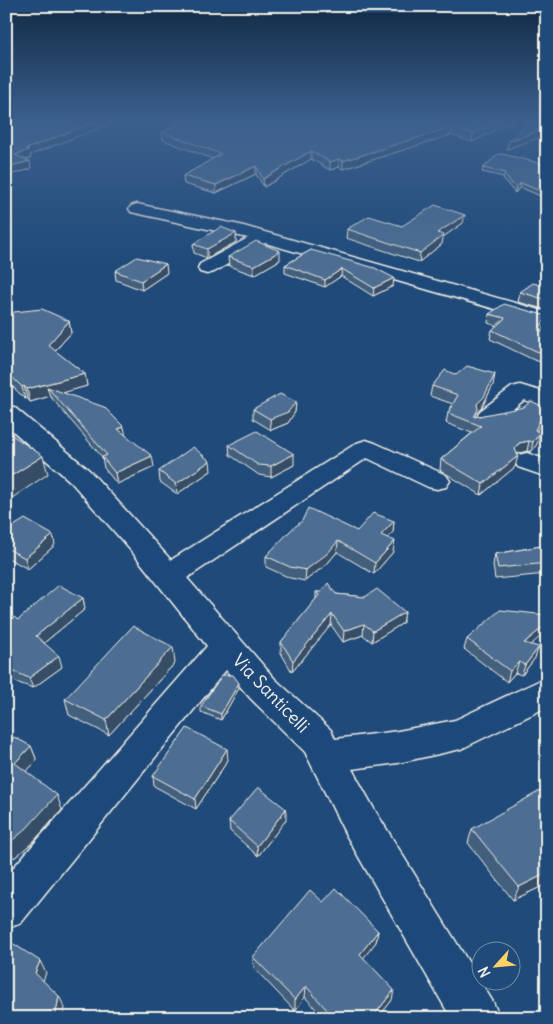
<svg xmlns="http://www.w3.org/2000/svg" width="553" height="1024" font-family="Delius,sans-serif">
  <style>
    .lines { fill: none; stroke-linecap: round; stroke-linejoin: round }
    .minor-casing { stroke: #f4f1e8; stroke-width: 3 }
    .minor { fill: #1f4a7a; fill-rule: evenodd }
    .wall { fill: #425f7e; stroke: #f4f1e8 }
    .shaded-wall { fill: #364d66; stroke: #f4f1e8 }
    .building { fill: #4d6e92; stroke: #f4f1e8 }
    .labels { text-anchor: middle; dominant-baseline: central; stroke-width: 4; stroke-linejoin: round; paint-order: stroke }
    .near-street-label { font-size: 18px; fill: #f4f1e8; stroke: #1f4a7a }
  </style>
  <rect width="100%" height="100%" fill="#1f4a7a"/>
  <filter id="ink" filterUnits="userSpaceOnUse"><feTurbulence type="fractalNoise" baseFrequency=".02" numOctaves="2"/><feDisplacementMap in="SourceGraphic" scale="10" xChannelSelector="R" yChannelSelector="G"/><feConvolveMatrix kernelMatrix="1 2 1 2 8 2 1 2 1" color-interpolation-filters="sRGB"/></filter>
  <g filter="url(#ink)">
    <g class="lines">
      <defs>
        <g id="minor">
          <path d="M137,204L240,225L547,312V324L265,243L214,272L207,274L200,272L198,268L200,264L248,238L131,212L129,209L131,206Z"/>
          <path d="M520,385L547,393V407L524,400C510,411 498,426 480,421L476,416L480,411L512,387Z"/>
          <path d="M6,405L14,407L89,470L171,560L357,443L366,440L375,443L446,475L450,481L446,487L437,489L428,487L367,458L187,578L275,679L331,730L335,739L398,731L455,720L547,677V707L461,749L398,763L352,769L373,807L493,1002L500,1018H451L345,833L305,752L251,699L226,670L21,923L6,929V876L207,646L133,553L71,482L6,425Z"/>
          <path d="M527,453L547,460V477L518,467L514,461L518,455Z"/>
        </g>
      </defs>
      <use href="#minor" class="minor-casing"/>
      <use href="#minor" class="minor"/>
    </g>
    <g class="wall">
      <path d="M161,120H515L472,142L451,135L343,169L339,167L330,170L311,159L264,187L256,174L216,193L184,184L183,176L213,159L163,140L162,132L180,123Z"/>
      <path d="M547,165V199L520,187L515,193L503,179L504,177L482,172L483,168Z"/>
      <path d="M463,223L443,237L442,244L419,262L346,238L347,229Z"/>
      <path d="M236,233V242L207,258L194,253L193,244Z"/>
      <path d="M311,250L393,286L373,296L341,276L325,287L285,273V265Z"/>
      <path d="M228,257L280,260L254,275L229,266Z"/>
      <path d="M115,271L167,273L142,290L116,280Z"/>
      <path d="M547,287V310L518,302L520,292Z"/>
      <path d="M489,314L545,325L542,331L547,332V364L534,360L490,339L492,330L497,326L488,323Z"/>
      <path d="M6,319L69,321L71,333L55,351L85,374L87,386L63,392L126,436L154,467L117,484L104,468L102,457L50,396L30,402L27,398L25,399L6,380Z"/>
      <path d="M456,375L493,385L482,407L478,412L477,416L546,408L543,419L537,431V444L531,452L527,451L517,454L515,467L481,495L440,470L441,459L472,433L446,423L448,413L453,404L430,396L432,386Z"/>
      <path d="M296,402L295,412L288,423L271,430L253,419V409Z"/>
      <path d="M229,445L294,465L271,477L259,475L230,455Z"/>
      <path d="M159,471H211L177,494L160,482Z"/>
      <path d="M394,521L393,532L387,538L393,552L374,574L337,552L327,564L305,581L290,578L266,567V556Z"/>
      <path d="M6,531L55,545L28,569L6,557Z"/>
      <path d="M547,545V576L546,574L495,579L493,565L495,554Z"/>
      <path d="M316,592L365,597L405,612L403,623L372,642L363,635L343,642L331,625L292,672L281,653V642L316,599Z"/>
      <path d="M83,598L85,609L44,643L62,667L33,688L13,681L6,673V621L18,620Z"/>
      <path d="M467,639L531,645L535,658L522,675L515,673L507,682L464,649Z"/>
      <path d="M175,663L109,735L69,715L65,699Z"/>
      <path d="M239,688L221,720L201,712V706Z"/>
      <path d="M6,745L31,746L37,761L26,771L62,810L32,843L14,858L6,850Z"/>
      <path d="M228,760L196,809L154,786L153,776Z"/>
      <path d="M286,820L258,856L230,831L229,821Z"/>
      <path d="M472,829L547,884L513,900L468,843Z"/>
      <path d="M323,902L378,931L376,942L363,958L392,1000L378,1018H324L305,997L295,1011L254,968L253,957Z"/>
    </g>
    <g class="shaded-wall">
      <path d="M100,120H120L30,155L31,158L16,163L15,155L26,149Z"/>
      <path d="M501,120H515L472,142L473,134Z"/>
      <path d="M452,127L451,135L343,169V161Z"/>
      <path d="M547,128V135L507,149L509,141Z"/>
      <path d="M311,151V159L264,187L263,179Z"/>
      <path d="M339,159V167L330,170V162Z"/>
      <path d="M30,161L31,169L6,176V167Z"/>
      <path d="M256,166V174L216,193V185Z"/>
      <path d="M521,183L520,187L515,193L516,188Z"/>
      <path d="M465,215L463,223L443,237L442,244L419,262L420,253L437,233Z"/>
      <path d="M236,233V242L207,258V249Z"/>
      <path d="M280,251V260L254,275V266Z"/>
      <path d="M166,264L167,273L142,290L141,281Z"/>
      <path d="M342,269L341,276L325,287V280Z"/>
      <path d="M394,278L393,286L373,296L374,288Z"/>
      <path d="M547,317L545,325L536,339L538,330Z"/>
      <path d="M69,321L71,333L50,356L48,345Z"/>
      <path d="M85,374L87,386L55,395L47,387L50,396L30,402L27,389Z"/>
      <path d="M495,374L493,385L482,407L478,412L476,419L474,423L475,415L477,404Z"/>
      <path d="M24,386L27,398L25,399L22,387Z"/>
      <path d="M296,402L295,412L288,423L271,430L270,419Z"/>
      <path d="M546,408L543,419L532,440L535,430Z"/>
      <path d="M124,427L126,437L118,429Z"/>
      <path d="M540,433L537,444L531,452L533,442Z"/>
      <path d="M529,441L527,451L516,454L515,449L519,443Z"/>
      <path d="M294,454V465L271,477V466Z"/>
      <path d="M43,456L48,474L6,502V479Z"/>
      <path d="M152,456L154,467L117,484L115,473Z"/>
      <path d="M518,456L515,467L481,495L483,484Z"/>
      <path d="M210,461L211,471L177,494L176,484Z"/>
      <path d="M394,521L393,532L380,546L381,535Z"/>
      <path d="M53,535L55,545L28,569L25,558Z"/>
      <path d="M338,541L337,552L327,564L305,581L306,570Z"/>
      <path d="M395,541L393,552L374,574L375,563Z"/>
      <path d="M83,598L85,609L39,647L36,636Z"/>
      <path d="M405,612L403,623L372,642L373,631Z"/>
      <path d="M332,614L331,625L292,672L293,661Z"/>
      <path d="M364,624L363,635L343,642L344,631Z"/>
      <path d="M547,624V631L520,654L524,643Z"/>
      <path d="M173,647L175,663L109,735L106,720Z"/>
      <path d="M539,647L535,658L522,675L525,665Z"/>
      <path d="M59,656L62,667L33,688L29,678Z"/>
      <path d="M519,662L515,673L507,682L510,671Z"/>
      <path d="M239,683V688L221,720V714Z"/>
      <path d="M31,746L37,761L20,777L15,763Z"/>
      <path d="M227,749L228,760L196,809L195,799Z"/>
      <path d="M57,795L62,810L32,843L14,858L8,844Z"/>
      <path d="M286,809V820L258,856L257,846Z"/>
      <path d="M547,873V884L513,900L519,887Z"/>
      <path d="M378,931L376,942L358,965L360,954Z"/>
      <path d="M40,961L46,973L41,986L35,973Z"/>
      <path d="M306,986L305,997L295,1011V1000Z"/>
      <path d="M394,990L392,1000L378,1018H372Z"/>
      <path d="M59,996L65,1008L63,1018H55Z"/>
    </g>
    <g class="building">
      <path d="M6,120H100L26,149L29,150L15,155L30,161L6,167Z"/>
      <path d="M186,120H501L473,134L452,127L343,161L339,159L330,162L311,151L263,179L256,166L216,185L183,176L221,154L162,132Z"/>
      <path d="M531,120H547V128L509,141Z"/>
      <path d="M498,154H503L547,165V194L521,183L516,188L504,175L505,173L483,168Z"/>
      <path d="M435,205L465,215L437,233L444,235L420,253L347,229L369,216L402,226Z"/>
      <path d="M221,227L236,233L207,249L193,244Z"/>
      <path d="M256,241L280,251L254,266L228,257Z"/>
      <path d="M311,250L375,268L394,278L374,288L342,269L325,280L285,265Z"/>
      <path d="M137,257L166,264L141,281L115,271Z"/>
      <path d="M533,283L547,287V300L520,292Z"/>
      <path d="M504,304L547,316V317L538,330L547,332V354L536,351L492,330L505,318L489,314Z"/>
      <path d="M42,309L69,321L48,345L85,374L27,389L24,386L22,387L6,371V319L14,312Z"/>
      <path d="M467,366L495,374L484,397L477,404L478,409L474,417L524,407L531,401L546,408L535,430L540,433L533,442L529,441L519,443L515,449L518,456L483,484L441,459L481,426L448,413L458,395L432,386L445,370L456,375Z"/>
      <path d="M47,387L104,407L124,427L118,429L152,456L115,473L102,457L107,455Z"/>
      <path d="M280,394L296,402L288,412L270,419L253,409Z"/>
      <path d="M6,431L43,456L6,479Z"/>
      <path d="M257,431L294,454L271,466L258,465L229,445Z"/>
      <path d="M193,447L210,461L176,484L159,471Z"/>
      <path d="M308,508L357,531L373,513L394,521L381,535L395,541L375,563L338,541L328,553L306,570L290,567L266,556L291,530L302,521Z"/>
      <path d="M25,519L53,535L25,558L6,548V531Z"/>
      <path d="M547,545V563L498,568L495,554Z"/>
      <path d="M328,583L336,594L365,597L377,589L405,612L373,631L364,624L344,631L332,614L293,661L281,642L319,595L316,592H321Z"/>
      <path d="M59,585L83,598L36,636L59,656L29,678L10,670L6,667V621L14,617L18,620Z"/>
      <path d="M500,610L547,615V624L524,643L539,647L525,665L519,662L510,671L467,639Z"/>
      <path d="M133,626L173,647L106,720L65,699Z"/>
      <path d="M222,675H233L239,683L221,714L201,706Z"/>
      <path d="M187,728L227,749L195,799L153,776Z"/>
      <path d="M14,737L31,746L15,763L57,795L26,829L8,844L6,843V745Z"/>
      <path d="M258,787L286,809L257,846L229,821Z"/>
      <path d="M547,787V873L519,887L472,829Z"/>
      <path d="M336,888L378,931L360,954L394,990L372,1018H334L306,986L295,1000L253,957L310,890L323,902Z"/>
      <path d="M6,939L40,961L35,973L59,996L55,1018H6Z"/>
    </g>
  </g>
  <linearGradient id="sky" x2="0" y2="1"><stop stop-color="#112943"/><stop offset="0.46" stop-color="#3c608d"/><stop offset="1" stop-color="#3c608d" stop-opacity="0"/></linearGradient>
  <rect width="553" height="263" fill="url(#sky)"/>
  <g class="labels">
    <g class="near-street-label">
      <text transform="translate(271 693) rotate(46)">Via Santicelli</text>
    </g>
  </g>
  <rect width="553" height="1024" fill="none" stroke="#1f4a7a" stroke-width="25"/>
  <rect x="12" y="12" width="528" height="999" fill="none" stroke="#f4f1e8" stroke-width="2" filter="url(#ink)"/>
  <g transform="translate(496 966) rotate(243)"><circle r="24" fill="#1f4a7a" stroke="#748da6"/>
  <path d="M0-4L9 19L0 12L-9 19Z" fill="#ffd166"/>
  <text y="-8" font-size="14" font-weight="bold" text-anchor="middle" fill="#f4f1e8">N</text>
  </g>
</svg>
